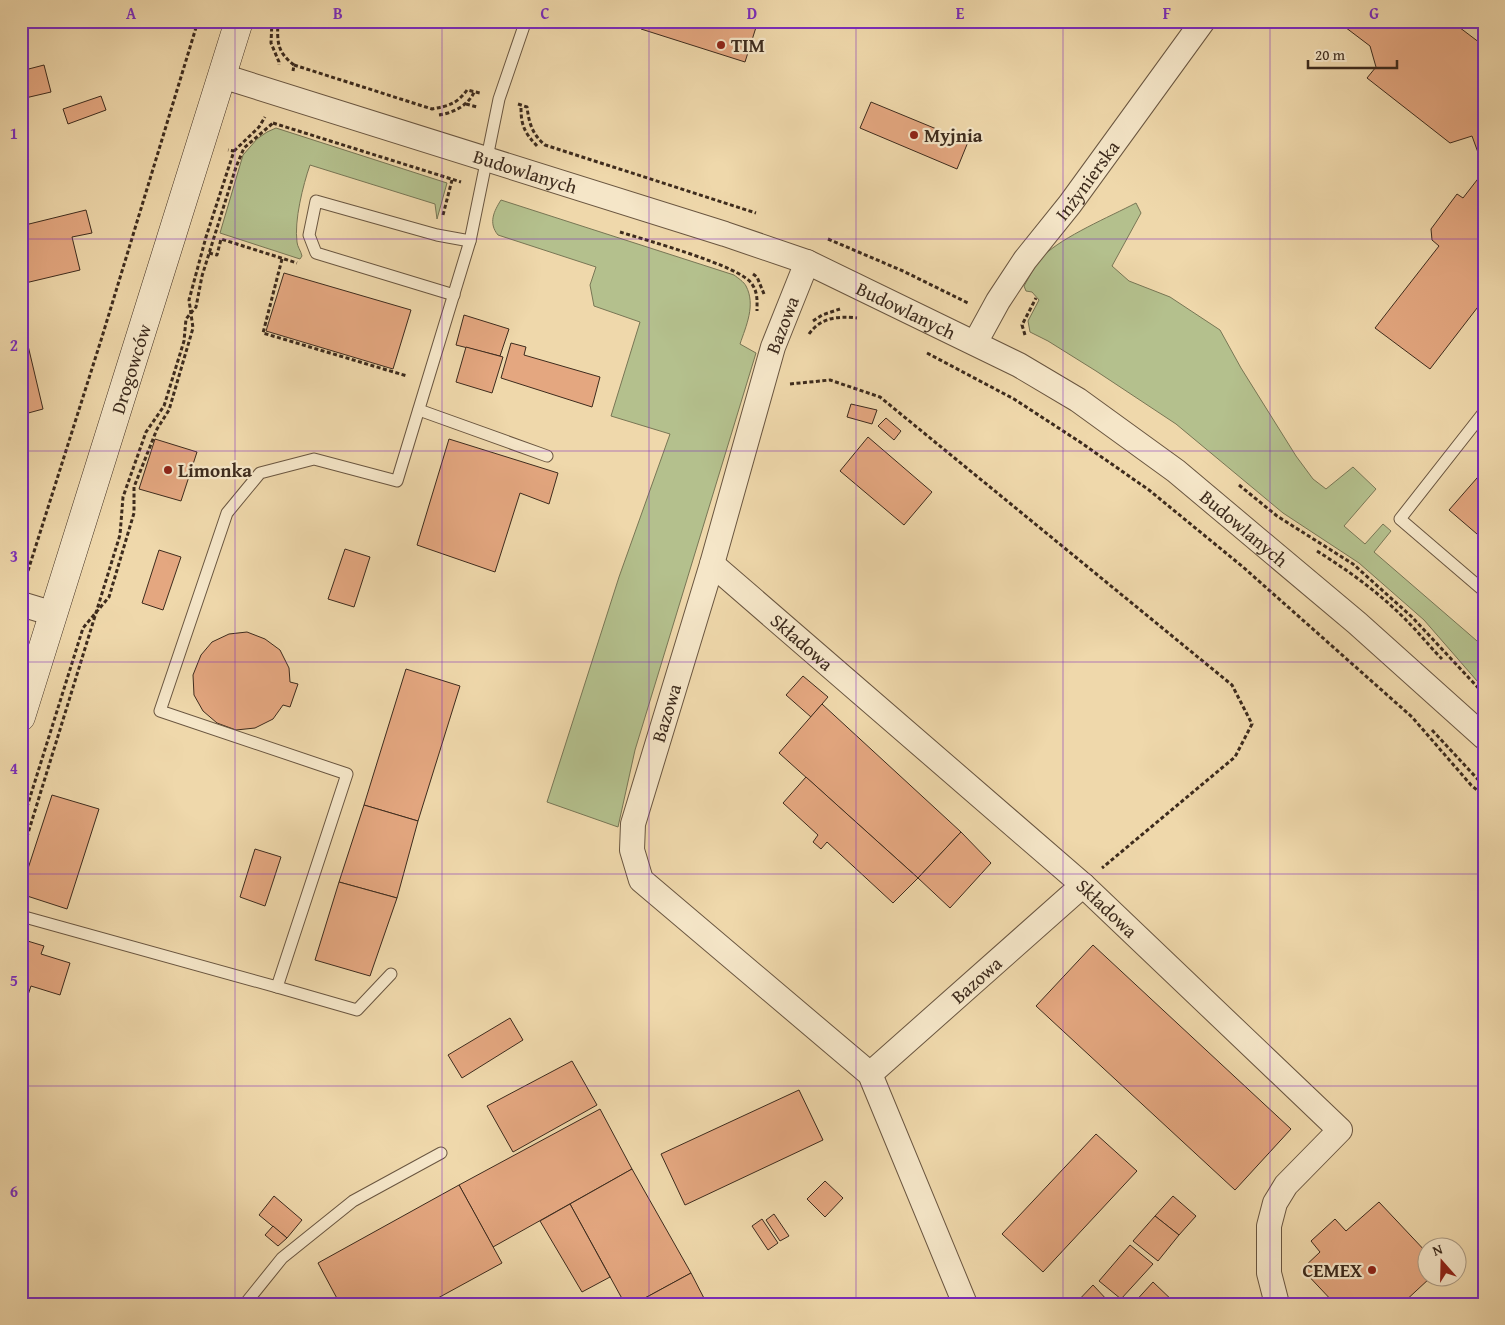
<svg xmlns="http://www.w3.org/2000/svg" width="1505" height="1325" font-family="'Gentium Book Plus',serif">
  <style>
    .green { fill: #b4c08d; stroke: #787655 }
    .building { fill: #e4a780; stroke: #3d2b1d }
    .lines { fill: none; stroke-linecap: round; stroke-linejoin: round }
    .service-casing { stroke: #6a5640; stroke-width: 13 }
    .minor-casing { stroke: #6a5640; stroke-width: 26 }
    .secondary-casing { stroke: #3d2b1d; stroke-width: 29 }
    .path { stroke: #3d2b1d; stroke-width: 3; stroke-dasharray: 4 2.5; stroke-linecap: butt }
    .service { stroke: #f5e6c8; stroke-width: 11 }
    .minor { stroke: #f5e6c8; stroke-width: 24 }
    .secondary { stroke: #f5e6c8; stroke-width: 28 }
    .grid { fill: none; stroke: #7b2cbf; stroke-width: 1; stroke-opacity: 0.55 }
    .poi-dot { fill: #8f2418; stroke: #f5e6c8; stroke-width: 2 }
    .labels { text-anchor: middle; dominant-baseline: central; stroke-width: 4.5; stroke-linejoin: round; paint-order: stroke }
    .poi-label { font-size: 19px; font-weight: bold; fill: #3d2b1d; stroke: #f5e6c8; text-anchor: start }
    .street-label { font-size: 19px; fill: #3d2b1d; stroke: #f5e6c8 }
    .neatline { fill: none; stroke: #7b2cbf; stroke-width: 2 }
    .grid-label { font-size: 16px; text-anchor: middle; font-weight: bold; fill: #7b2cbf }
  </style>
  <rect width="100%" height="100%" fill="#efd8ab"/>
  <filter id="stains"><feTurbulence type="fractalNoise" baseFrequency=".004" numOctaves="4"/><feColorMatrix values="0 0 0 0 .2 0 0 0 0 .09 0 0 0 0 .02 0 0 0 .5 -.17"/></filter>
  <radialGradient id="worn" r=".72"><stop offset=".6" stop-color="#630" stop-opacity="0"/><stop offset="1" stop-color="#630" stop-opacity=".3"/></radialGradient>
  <g class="green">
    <path d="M276,128L447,183L437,219L435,204L310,165C303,185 294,221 297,242C297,246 301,251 302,256L300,259L220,233L243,155L257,139L267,132Z"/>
    <path d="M501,200L734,275C738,278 744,282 746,286C756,305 746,326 740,344L756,353L635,750L618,827L547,802L619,577L670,434L611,416L640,322L594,306L590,285L596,267L498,235C488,223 494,211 501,200Z"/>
    <path d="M1136,203L1141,213L1112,266L1129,281L1170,297L1220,330L1241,368L1296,456L1313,479L1326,489L1353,467L1376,489L1344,526L1365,544L1383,524L1391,531L1374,552L1484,647V689L1424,620L1359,563L1283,513L1176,424L1096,371L1048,341L1030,332L1028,321L1039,300L1032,292L1026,291L1024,286C1030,276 1035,264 1043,256C1064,236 1109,217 1136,203Z"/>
  </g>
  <g class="building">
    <path d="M644,21H758L745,62L641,29Z"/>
    <path d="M1337,21H1451L1484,46V169L1472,136L1450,143L1367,78L1376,67L1370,46Z"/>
    <path d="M44,65L51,92L21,99V71Z"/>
    <path d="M101,96L106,110L68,124L63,109Z"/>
    <path d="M871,102L968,142L957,169L860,128Z"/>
    <path d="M1484,171V299L1430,369L1375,328L1439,246L1432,240L1431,229L1457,194L1463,198Z"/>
    <path d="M21,210L25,225L86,210L92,233L72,237L80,270L21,284Z"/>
    <path d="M284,273L411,310L393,369L266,331Z"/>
    <path d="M464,315L509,329L500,356L456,345Z"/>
    <path d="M21,316L43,409L21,415Z"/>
    <path d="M511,343L526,347L524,355L600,377L592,407L501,378Z"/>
    <path d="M466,347L503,357L492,393L456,382Z"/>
    <path d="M851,404L877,410L872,424L847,417Z"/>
    <path d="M886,418L901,431L894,440L878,426Z"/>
    <path d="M868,437L932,492L904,525L840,471Z"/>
    <path d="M155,439L197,452L181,501L139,489Z"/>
    <path d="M449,439L558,473L549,504L520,493L495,572L417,545Z"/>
    <path d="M1484,470V540L1449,510Z"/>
    <path d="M345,549L370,557L354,607L328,599Z"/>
    <path d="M159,550L181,557L163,610L142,603Z"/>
    <path d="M247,632L265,639L280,650L289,668L290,682L298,684L290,707L283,705L273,719L255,728L236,730L217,723L203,711L194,695L193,675L201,655L212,642L229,634Z"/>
    <path d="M406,669L460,686L418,821L364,805Z"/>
    <path d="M803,676L828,697L811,717L786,695Z"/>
    <path d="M822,704L961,832L918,878L779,753Z"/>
    <path d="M806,777L918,878L893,903L827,842L821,849L813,842L818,835L783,803Z"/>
    <path d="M52,795L99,809L67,909L21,894V890Z"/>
    <path d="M364,805L418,821L397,898L339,882Z"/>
    <path d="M961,832L991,863L950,908L918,878Z"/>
    <path d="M255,849L281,857L265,906L240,897Z"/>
    <path d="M339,882L397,898L370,976L315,960Z"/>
    <path d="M21,939L44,946L41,954L70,963L60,995L31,986L22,1013Z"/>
    <path d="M1093,945L1291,1129L1235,1190L1036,1006Z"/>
    <path d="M510,1018L523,1040L462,1078L448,1055Z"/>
    <path d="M572,1061L597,1105L513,1152L487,1106Z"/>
    <path d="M799,1090L823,1140L685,1205L661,1154Z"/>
    <path d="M600,1109L632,1169L493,1247L459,1185Z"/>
    <path d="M1096,1134L1137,1171L1043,1272L1002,1234Z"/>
    <path d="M632,1169L691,1273L634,1304H625L570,1204Z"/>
    <path d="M825,1181L843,1198L825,1217L807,1199Z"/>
    <path d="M459,1185L502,1263L427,1304H340L318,1263Z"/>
    <path d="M274,1196L302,1220L287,1238L259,1215Z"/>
    <path d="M1173,1196L1196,1216L1179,1235L1155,1216Z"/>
    <path d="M1379,1202L1428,1254V1278H1430L1402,1304H1335L1302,1269L1320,1252L1311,1241L1335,1219L1346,1231Z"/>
    <path d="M570,1204L610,1277L582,1292L540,1221Z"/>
    <path d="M774,1214L789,1236L780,1241L766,1220Z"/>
    <path d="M1155,1216L1179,1235L1158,1261L1133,1241Z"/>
    <path d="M762,1219L778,1243L768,1250L752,1226Z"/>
    <path d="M273,1226L287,1238L278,1246L265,1235Z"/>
    <path d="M1130,1245L1153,1264L1121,1299L1099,1281Z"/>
    <path d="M691,1273L707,1304H634Z"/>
    <path d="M1153,1282L1176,1304H1133Z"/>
    <path d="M1093,1285L1109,1302L1114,1297L1121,1304H1075Z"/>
  </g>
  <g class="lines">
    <defs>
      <g id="service">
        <path d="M454,295L316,253L309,235L316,201L437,235L470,241"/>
        <path d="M419,410L547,456"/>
        <path d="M1484,412L1400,519L1484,591"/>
        <path d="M21,916L277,987L347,774L160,711L227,513L260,473L314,459L397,481L470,241L499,99L525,23"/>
        <path d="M277,987L357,1010L391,974"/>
        <path d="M245,1304L282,1258L353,1201L441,1153"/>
      </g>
      <g id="minor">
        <path id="s1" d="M222,76L725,234L807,262L1019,365L1078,400L1176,471L1357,623L1484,737"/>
        <path d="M807,262L773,347L712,564L633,824L632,850L641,880L870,1074L965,1304"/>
        <path id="s2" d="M975,343L998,301L1025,260L1070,204L1203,21"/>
        <path id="s3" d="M712,564L1083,885L1340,1130L1286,1185L1275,1203L1269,1226V1273L1277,1304"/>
        <path d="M21,604L54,614"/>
        <path id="s4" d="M870,1074L1083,885"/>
      </g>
      <g id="secondary">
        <path id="s5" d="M21,717C95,485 167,253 239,21"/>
      </g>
    </defs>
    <use href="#service" class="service-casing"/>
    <use href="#minor" class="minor-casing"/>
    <use href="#secondary" class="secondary-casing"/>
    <g class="path">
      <path d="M272,21L271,43L279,62V65"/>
      <path d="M278,21C277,42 277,52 294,65L293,71"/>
      <path d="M294,65L432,109C448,106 457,104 467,90L480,93"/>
      <path d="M466,104L477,107"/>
      <path d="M518,104L527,107C529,123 532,134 545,145L756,213"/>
      <path d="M521,108C521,126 525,133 537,146"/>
      <path d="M439,115C453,113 469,105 474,92"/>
      <path d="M273,123L461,182"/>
      <path d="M234,151L259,127L265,117"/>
      <path d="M443,215L452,180"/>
      <path d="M620,232C645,240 741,266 752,284C758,293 757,301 757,311"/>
      <path d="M828,239L903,271L968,303"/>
      <path d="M209,253L217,255L221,239L297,263"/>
      <path d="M282,259L263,333L407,376"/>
      <path d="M753,274L757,277L764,294"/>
      <path d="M813,321L822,315L840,309"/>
      <path d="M809,334C821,317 838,316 857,318"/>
      <path d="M1025,335L1022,325L1036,298"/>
      <path d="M927,353L1014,399L1080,442L1149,490L1243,567L1412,717L1471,785L1484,796"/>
      <path d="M790,384L830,380L880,397L1232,685L1252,724L1235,757L1102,868"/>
      <path d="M1239,485L1277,516L1353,564L1412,617L1484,694"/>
      <path d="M1317,551C1349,571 1381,594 1408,622C1420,634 1430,647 1442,659"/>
      <path d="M26,577L102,337L198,21"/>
      <path d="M1432,730L1484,786"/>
      <path d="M21,826L83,628L109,597L134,513V487L157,429L169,410L193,328L189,300L206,237L234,151L228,150"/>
      <path d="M21,856L120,535L123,497L146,432L164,406L184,341L186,319L196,307L202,276L236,167L244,148L273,123"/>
    </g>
    <use href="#service" class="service"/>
    <use href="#minor" class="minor"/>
    <use href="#secondary" class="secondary"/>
  </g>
  <path class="grid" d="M235,21V1304M442,21V1304M649,21V1304M856,21V1304M1063,21V1304M1270,21V1304M21,239H1484M21,451H1484M21,662H1484M21,874H1484M21,1086H1484"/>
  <g class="poi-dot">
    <circle cx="721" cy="45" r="5"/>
    <circle cx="914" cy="135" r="5"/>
    <circle cx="168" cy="470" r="5"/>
    <circle cx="1372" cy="1270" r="5"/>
  </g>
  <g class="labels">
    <g class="poi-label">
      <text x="731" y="45">TIM</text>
      <text x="924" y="135">Myjnia</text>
      <text x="178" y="470">Limonka</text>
      <text x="1362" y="1270" text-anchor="end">СEMEX</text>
    </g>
    <g class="street-label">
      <text stroke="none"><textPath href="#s1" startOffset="318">Budowlanych</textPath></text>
      <text stroke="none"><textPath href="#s2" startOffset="198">Inżynierska</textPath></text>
      <text stroke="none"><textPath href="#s1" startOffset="724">Budowlanych</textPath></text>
      <text transform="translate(782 325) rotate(-69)">Bazowa</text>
      <text stroke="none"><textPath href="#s5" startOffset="365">Drogowców</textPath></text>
      <text stroke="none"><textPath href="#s1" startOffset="1128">Budowlanych</textPath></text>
      <text stroke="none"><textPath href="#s3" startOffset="119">Składowa</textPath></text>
      <text transform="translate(666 713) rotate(-73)">Bazowa</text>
      <text stroke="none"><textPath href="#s3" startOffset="524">Składowa</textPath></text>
      <text stroke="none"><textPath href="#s4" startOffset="142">Bazowa</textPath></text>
    </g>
  </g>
  <rect width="1505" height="1325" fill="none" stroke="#efd8ab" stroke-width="55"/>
  <g transform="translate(1442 1262) rotate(340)"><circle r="24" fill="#f5e6c8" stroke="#ab9b84"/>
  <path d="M0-4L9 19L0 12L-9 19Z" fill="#8f2418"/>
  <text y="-8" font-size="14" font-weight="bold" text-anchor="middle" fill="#3d2b1d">N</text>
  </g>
  <path d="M1308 60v8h89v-8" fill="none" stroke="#3d2b1d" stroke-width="2.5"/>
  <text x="1315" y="60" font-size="15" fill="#3d2b1d" stroke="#f5e6c8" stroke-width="4" paint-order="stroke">20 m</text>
  <rect x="28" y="28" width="1450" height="1270" class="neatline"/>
  <g class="grid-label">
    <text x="131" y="19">A</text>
    <text x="338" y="19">B</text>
    <text x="545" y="19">C</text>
    <text x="752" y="19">D</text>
    <text x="960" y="19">E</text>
    <text x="1167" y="19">F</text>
    <text x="1374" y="19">G</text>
    <text x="14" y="139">1</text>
    <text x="14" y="351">2</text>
    <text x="14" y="562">3</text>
    <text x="14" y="774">4</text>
    <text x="14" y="986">5</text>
    <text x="14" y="1197">6</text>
  </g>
  <rect width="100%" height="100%" filter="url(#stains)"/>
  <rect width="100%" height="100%" fill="url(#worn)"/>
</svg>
